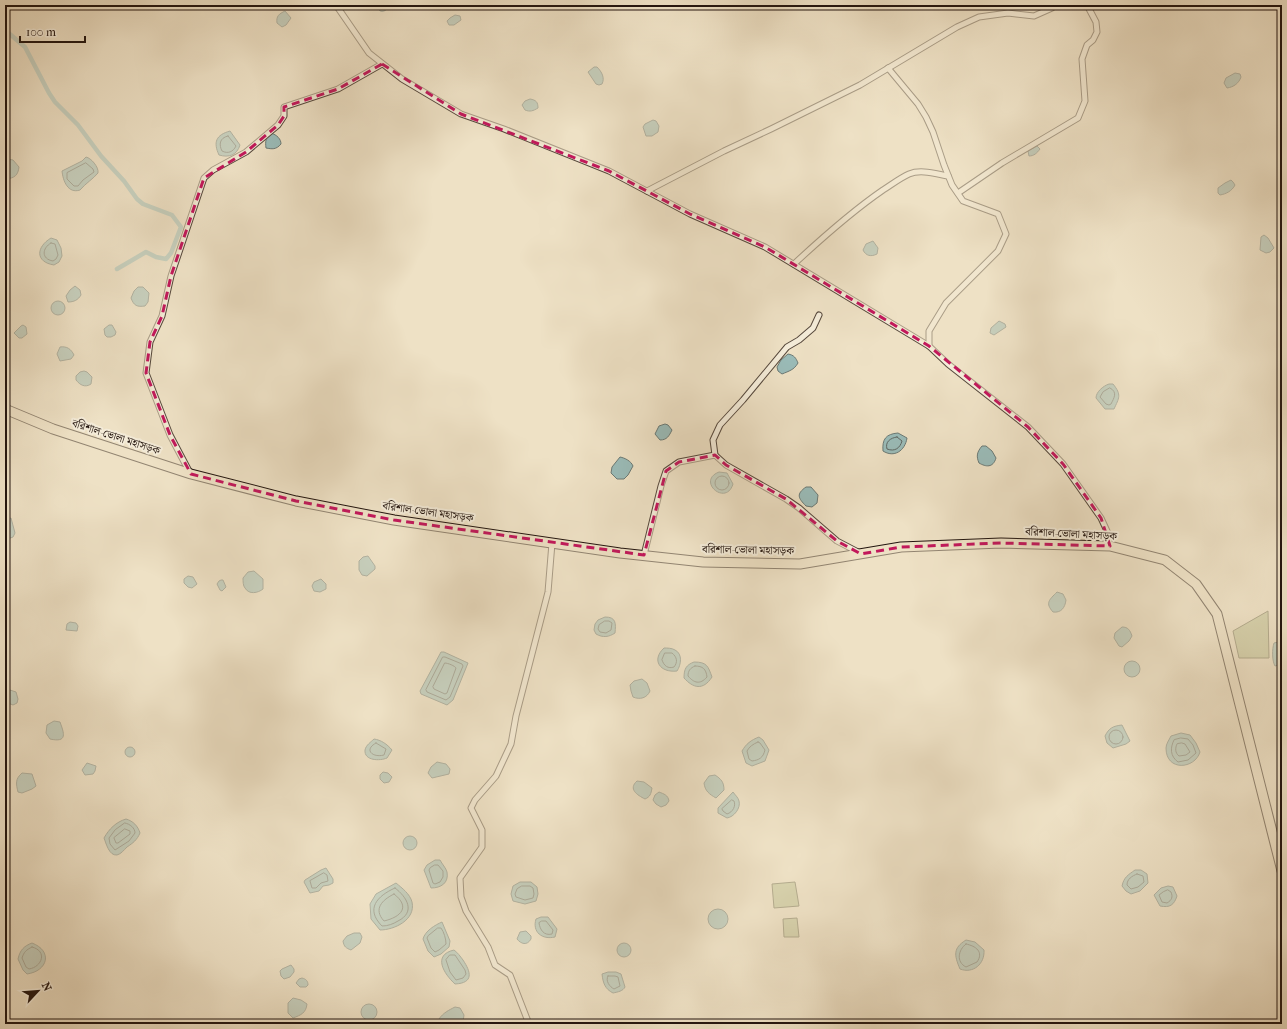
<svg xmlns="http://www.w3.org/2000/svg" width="1287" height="1029" font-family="'IM FELL French Canon','Noto Serif Bengali',serif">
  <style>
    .green { fill: #bcc292; stroke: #706c50 }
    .water { fill: #9abcb9; stroke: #6a7975 }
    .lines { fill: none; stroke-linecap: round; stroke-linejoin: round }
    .shore { stroke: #5e6864; stroke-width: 1 }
    .canal { stroke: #9abcb9; stroke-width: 4.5 }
    .street-casing { stroke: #56483c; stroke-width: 7 }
    .highway-casing { stroke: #23150f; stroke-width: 11 }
    .street { stroke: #f4ecd9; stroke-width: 5 }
    .highway { stroke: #eee1c5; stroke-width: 9 }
    .marked { fill: none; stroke: #c2185b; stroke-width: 3; stroke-dasharray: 8 5; stroke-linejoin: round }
    .labels { text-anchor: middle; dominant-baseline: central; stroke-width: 4; stroke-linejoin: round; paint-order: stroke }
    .street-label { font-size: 11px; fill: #23150f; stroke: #f4ecd9 }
  </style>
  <rect width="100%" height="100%" fill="#eee1c5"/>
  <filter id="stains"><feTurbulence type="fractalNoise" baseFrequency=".005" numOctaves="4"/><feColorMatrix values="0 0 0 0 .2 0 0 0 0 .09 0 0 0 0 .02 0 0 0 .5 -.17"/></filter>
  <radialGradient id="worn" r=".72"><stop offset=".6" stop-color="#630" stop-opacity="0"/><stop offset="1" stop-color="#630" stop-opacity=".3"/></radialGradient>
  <g class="green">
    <path d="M1268,611L1269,658H1239L1233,631Z"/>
    <path d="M795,882L799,906L774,908L772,884Z"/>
    <path d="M797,918L799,937H784L783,919Z"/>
  </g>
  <g class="water">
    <path d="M376,5H391C385,12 380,15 376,5Z"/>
    <path d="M285,11L291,18L286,25L282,27L277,23C276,16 279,14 285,11Z"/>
    <path d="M455,15L460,16L461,20L454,25H449L447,21L450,18Z"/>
    <path d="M594,67H597C602,72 605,78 602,84L599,85L596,84L588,72Z"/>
    <path d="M1235,73L1240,74L1241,77C1239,83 1234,87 1227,88L1224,83L1226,78Z"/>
    <path d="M530,99C536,100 538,102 538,108C533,111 530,112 525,110L522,105L525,101Z"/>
    <path d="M653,120L656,121L659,126L658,132L652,136H646L643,127L645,124Z"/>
    <path d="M230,131L240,145C237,155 229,158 219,155C213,142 216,135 230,131Z"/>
    <path d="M271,133C277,135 281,139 281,144C276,150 272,149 266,148C265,141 266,137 271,133Z"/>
    <path d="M1037,146L1040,149C1037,153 1034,156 1029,156L1028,151Z"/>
    <path d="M86,157C91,158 99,167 98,173C93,179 86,183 80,190C68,194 63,181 62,171L82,161Z"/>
    <path d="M7,159L13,160L19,167C18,175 15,178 6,179H5V161Z"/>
    <path d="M1231,180L1233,182L1235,185C1232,191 1226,194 1220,195L1218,193V188L1225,183Z"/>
    <path d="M1264,235L1268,238L1274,248L1270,252L1266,253L1260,250L1261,237Z"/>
    <path d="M51,238L57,240L61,248L62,256L59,262L54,265C35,262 36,247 51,238Z"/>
    <path d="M873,241L878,248L877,254C871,257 866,256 863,250L866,244Z"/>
    <path d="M75,286L80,290L81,295C78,300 74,302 68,302L66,296L70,290Z"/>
    <path d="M138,287H143L149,293L148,302L145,306C137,307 134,306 131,298L134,291Z"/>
    <circle cx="58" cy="308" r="7"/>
    <path d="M999,321L1005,324L1006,327L994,335L990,333L991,328Z"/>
    <path d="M23,325L26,327L27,334L22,338H19L14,333L21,326Z"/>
    <path d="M109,325H112L116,332L115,335L111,337H107L105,335L104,329Z"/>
    <path d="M60,347C67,346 71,349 74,355L71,359L60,361L57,354Z"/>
    <path d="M788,354C794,355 796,358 798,363C794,370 789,371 782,374L778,371L777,367L781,360Z"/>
    <path d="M84,371L87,372L92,377L91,384C85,388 80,385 76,380V376L80,372Z"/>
    <path d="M1109,384H1113C1122,395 1119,398 1114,409H1105L1096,398C1096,392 1103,386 1109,384Z"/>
    <path d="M665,424L668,425L672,430C669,436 667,440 660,440L655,434L659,426Z"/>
    <path d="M898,433L907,438C905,451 894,458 883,451C882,439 886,434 898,433Z"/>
    <path d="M982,446H986L992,451L996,458C993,468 986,467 979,463C976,456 977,452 982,446Z"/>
    <path d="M620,457C625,458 631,461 633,466L628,475L624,479H617L611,473L612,467Z"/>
    <path d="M719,472L727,473L733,484C726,507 696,481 719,472Z"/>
    <path d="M806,487H811L818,495L817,503L812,507L806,506C798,498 796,494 806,487Z"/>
    <path d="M11,518L15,533L13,537L5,540V520Z"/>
    <path d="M368,556L375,566V569L367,576L362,575L359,570V561L363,557Z"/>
    <path d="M254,571L263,579V589C258,593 249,595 245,588C243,586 243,581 243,578L248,572Z"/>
    <path d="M188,576L193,577L197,584L192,588L188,587L184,583V579Z"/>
    <path d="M321,579L326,584V589L320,592L314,591L312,586L314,582Z"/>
    <path d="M221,580H223L226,587L222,591L220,590L217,584L219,581Z"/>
    <path d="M1057,592L1063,594L1066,600C1065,608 1061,613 1053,612C1045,603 1049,600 1057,592Z"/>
    <path d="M605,617C616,617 616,623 615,633C609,637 603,638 596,634L594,630L595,624L598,620Z"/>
    <path d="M70,622L76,623L78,626L77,631L66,630L67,624Z"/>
    <path d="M1122,627C1128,627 1130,630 1132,636L1129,641L1122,647L1119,646L1114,638L1115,633Z"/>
    <path d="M1282,641V664L1275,666C1272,661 1272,649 1274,643Z"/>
    <path d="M664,648C667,648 672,648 675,650C683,654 681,665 677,671C660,673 651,660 664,648Z"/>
    <path d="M441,652H444L468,663L453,700L447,705L421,694L420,691Z"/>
    <circle cx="1132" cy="669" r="8"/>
    <path d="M694,662C707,662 708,666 712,677C703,691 693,688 684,678C684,669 686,665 694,662Z"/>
    <path d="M642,679L647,683L650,691C647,698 640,700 633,697L631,691L630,685L634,681Z"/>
    <path d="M10,690L16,692L18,699L17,703L13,705L8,703L6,693Z"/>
    <path d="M54,721L60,722C64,733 68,743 50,739L46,733L47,725Z"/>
    <path d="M1122,725L1130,741L1126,744L1113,748L1107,743L1105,736C1109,728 1113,726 1122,725Z"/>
    <path d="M1181,733L1190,735L1196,743L1200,752C1195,769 1166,772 1166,748C1166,744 1169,740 1171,736Z"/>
    <path d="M759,737L763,740L769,750L765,761L752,766L746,763L742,751C746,744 751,740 759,737Z"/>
    <path d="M374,739C381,740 387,744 392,750L387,758C380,761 364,761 365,750C366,745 371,742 374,739Z"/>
    <circle cx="130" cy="752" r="5"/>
    <path d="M437,762L446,764L450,769L449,774L432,778L428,773L431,767Z"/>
    <path d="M87,763L96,766L95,771L93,774L85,775L82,770Z"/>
    <path d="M383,772L388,773L392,777L389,782L384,783L380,779V775Z"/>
    <path d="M22,773L32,774L36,786L32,789L22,793L18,792C16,784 15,779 22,773Z"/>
    <path d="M715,775C721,779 724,782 724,790L716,798C709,794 705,791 704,783L709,776Z"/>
    <path d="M637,781L644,782L652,788C651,794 650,797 645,799C637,795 628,789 637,781Z"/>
    <path d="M659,792C664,794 668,795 669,801L666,805L661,807L656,804L653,800L655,795Z"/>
    <path d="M733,792C735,795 738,797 739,801C741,808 734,817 727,818L718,813V808Z"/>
    <path d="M126,819C133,821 138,826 140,833C137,840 133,843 127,847C124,850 121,854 117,855C109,856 106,843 104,838C109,829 116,822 126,819Z"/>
    <circle cx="410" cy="843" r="7"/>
    <path d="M435,860H440C442,864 446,868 447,872C449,883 441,888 431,888L424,870L427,865Z"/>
    <path d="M326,868L333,879V883L329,885L323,886L319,891L310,893L304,882L305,880L321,870Z"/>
    <path d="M1135,870H1141L1147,874L1148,883L1140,891L1131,894L1126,891L1122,886C1124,877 1128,875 1135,870Z"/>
    <path d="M520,882H531L537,887L538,894L536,901L525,904L513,901L511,894L513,886Z"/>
    <path d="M396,883C402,888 410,894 412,902C416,920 394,930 380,930L371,919L370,904L376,894Z"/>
    <path d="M1168,886L1173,887L1177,896C1174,905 1170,908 1160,906L1154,895L1161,888Z"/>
    <circle cx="718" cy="919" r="10"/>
    <path d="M541,917H548L557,929L555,937C542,940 532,932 536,919Z"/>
    <path d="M442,922L450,941L449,947L441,954L434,957L428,951L423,939C425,931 435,925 442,922Z"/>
    <path d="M526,931L531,936V939C527,946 521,944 517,939L520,932Z"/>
    <path d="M354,933H360L362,937L360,943L351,950C346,948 344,947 343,941L347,936Z"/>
    <path d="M966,940L975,942L984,950C985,964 973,974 960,969C954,955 953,948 966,940Z"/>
    <path d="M32,943C53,951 48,971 27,974L23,970L18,959C20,950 24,946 32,943Z"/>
    <circle cx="624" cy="950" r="7"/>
    <path d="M454,950C458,953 460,956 463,960C471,972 474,983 455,984C444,974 432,955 454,950Z"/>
    <path d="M291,965L294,969V972L290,977L284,979L281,976L280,971L282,969Z"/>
    <path d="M608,972H616L621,974L625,987C623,991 618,992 613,993C605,989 603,983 602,974Z"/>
    <path d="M302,978C306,979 308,981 308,985L306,987H300L296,983L299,979Z"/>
    <path d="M293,998L301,1000L307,1004C306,1013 301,1015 293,1018L288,1013V1003Z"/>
    <circle cx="369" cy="1012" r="8"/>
    <path d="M455,1007L460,1008L464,1015L463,1022L461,1024H439V1019C443,1013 449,1010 455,1007Z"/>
  </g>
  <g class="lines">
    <g class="shore">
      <path d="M228,136L236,146C233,152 228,154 222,151C219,145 219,138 228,136Z"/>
      <path d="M86,163L93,169L94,172L83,180L78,186H74L67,179V173Z"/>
      <path d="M51,243L55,244L58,255L56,259L53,261C41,259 42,248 51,243Z"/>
      <path d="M1110,388C1118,392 1114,398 1111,404L1109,405L1106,404L1100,397L1103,392Z"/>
      <path d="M897,437L902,441C900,448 895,452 887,449C885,442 890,438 897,437Z"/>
      <circle cx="722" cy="483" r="7"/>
      <path d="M605,621H609L612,623L611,630L606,633L600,632L598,629L599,625Z"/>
      <path d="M665,653H672C677,657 678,662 674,667C668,669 664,666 662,660Z"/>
      <path d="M443,657H445L462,664L463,666L450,697L446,700L427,692L426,690Z"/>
      <path d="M445,663C448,663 455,666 456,668L447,693L445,694L434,689L433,687Z"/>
      <path d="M695,666C703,666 706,669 707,677C700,685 694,683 688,676C688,671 690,668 695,666Z"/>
      <circle cx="1116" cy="737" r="7"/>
      <path d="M1181,738L1188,739L1193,745L1196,753L1188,760L1178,762C1170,756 1170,748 1174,740Z"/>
      <path d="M758,742L760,743L765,750C763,758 759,760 752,761L749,759L747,751C749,747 753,744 758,742Z"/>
      <path d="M376,743L386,749L384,755C373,758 363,750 376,743Z"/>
      <path d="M1182,743L1185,744L1190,752L1186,755L1179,756C1175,753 1175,748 1177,744Z"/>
      <path d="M732,800L734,801C736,806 733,812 727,814L723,811L722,809Z"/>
      <path d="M125,823C130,824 135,828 135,833L129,841L115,850L110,844L109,838L115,830Z"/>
      <path d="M125,829L130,831V834L118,843H116L114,838Z"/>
      <path d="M435,865H438L443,871V877L440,882L435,884L433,883L429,870L430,868Z"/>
      <path d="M324,873L327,875L328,881L321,883L316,888H312L310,881Z"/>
      <path d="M1137,874L1143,876L1144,882L1138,887L1131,889L1127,885C1127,879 1132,876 1137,874Z"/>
      <path d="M522,886H530L533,888L534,894L533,898L525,900L516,897L515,894L517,889Z"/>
      <path d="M395,888C407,897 416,912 398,921C393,924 388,926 382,926C365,909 377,896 395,888Z"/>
      <path d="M1168,890L1171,892C1173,897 1172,900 1167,903L1162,902L1159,895L1163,892Z"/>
      <path d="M394,894C411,907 401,917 384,921C373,909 382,900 394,894Z"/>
      <path d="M542,921H546L553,930L552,934C544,936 540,930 539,923Z"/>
      <path d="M438,928H441C444,932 446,939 446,944L439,950L435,952L431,948L427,938L428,936Z"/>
      <path d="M966,944C976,946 984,952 977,962L966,967C956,962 958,950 966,944Z"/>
      <path d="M32,947C48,951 42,967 29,969L26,967L22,958C24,952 26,950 32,947Z"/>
      <path d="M450,955H455L465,970L466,974L463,978L456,980L450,972L446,960Z"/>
      <path d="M608,976H615L618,977L620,986L614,989C610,987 605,981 608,976Z"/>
    </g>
    <path class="canal" d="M5,30L25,47L49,93L55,102L78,125L101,156L124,181L137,199L143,204L172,215L181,227L171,253L166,259L156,257L146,252L117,269"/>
    <defs>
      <g id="street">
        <path d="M336,5L369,53L402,79L461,114L504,129L609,171L690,214L765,247L929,346"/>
        <path d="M888,68L918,104L926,117L933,132L944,165L952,185L963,201L998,214L1006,234L998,251L946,303L929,331V346L948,364L1028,427L1063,464L1101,518L1107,531L1110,546"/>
        <path d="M647,191L724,151L771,129L860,85L957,27L979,17L1008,13L1034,16L1052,8L1056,5"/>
        <path d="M958,193L1002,163L1078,118L1085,101L1082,59L1087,45L1093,40L1097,32L1096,22L1087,5"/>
        <path d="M794,264C822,238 851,212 883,190C891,185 900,178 909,174C921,169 936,174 948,176"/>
        <path d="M819,315L813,328L799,340L787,347L743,400L720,425L713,440L715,455L726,465L786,499L799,508L837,541L860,553"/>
        <path d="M190,473L170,435L146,373L150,342L162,316L171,276L204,178L213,170L246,152L278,125L284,116V107L338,89L382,64"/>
        <path d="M644,555L661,486L666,471L679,462L715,455"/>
        <path d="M529,1024L510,975L495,965L488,947L466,911L461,897L460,878L482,847V830L471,808L475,800L496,776L511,744L516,716L548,592L552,543"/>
      </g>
      <path id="highway" d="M5,409L53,429L191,474L296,501L394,520L620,553L703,562L800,564L901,547L1001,543L1110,546L1165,560L1196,584L1217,614L1282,871"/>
    </defs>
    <use href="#street" class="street-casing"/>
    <use href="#highway" class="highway-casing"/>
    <use href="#street" class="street"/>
    <use href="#highway" class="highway"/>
  </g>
  <path d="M0 0H1287V1029H0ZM382,64L461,114L609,171L690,214L765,247L929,346L1028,427L1063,464L1101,518L1110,546L1001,543L901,547L861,554L837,541L786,499L726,465L715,455L679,462L666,471L644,555L394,520L296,501L191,474L170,435L146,373L150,342L162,316L171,276L204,178L246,152L278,125L284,116V107L338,89Z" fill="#eee1c5" fill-opacity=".55" fill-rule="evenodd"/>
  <path class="marked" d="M382,64L461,114L609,171L690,214L765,247L929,346L1028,427L1063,464L1101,518L1110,546L1001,543L901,547L861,554L837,541L786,499L726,465L715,455L679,462L666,471L644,555L394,520L296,501L191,474L170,435L146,373L150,342L162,316L171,276L204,178L246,152L278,125L284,116V107L338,89Z"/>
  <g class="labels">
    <g class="street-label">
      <text transform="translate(116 437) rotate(18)">বরিশাল-ভোলা মহাসড়ক</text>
      <text transform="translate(428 512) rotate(8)">বরিশাল-ভোলা মহাসড়ক</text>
      <text transform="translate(1071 534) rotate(3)">বরিশাল-ভোলা মহাসড়ক</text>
      <text transform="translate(748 550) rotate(1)">বরিশাল-ভোলা মহাসড়ক</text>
    </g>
  </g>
  <rect width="1287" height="1029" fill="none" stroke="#eee1c5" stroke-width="20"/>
  <rect x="6" y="6" width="1275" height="1017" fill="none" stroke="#23150f" stroke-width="2"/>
  <rect x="10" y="10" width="1267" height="1009" fill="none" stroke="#23150f"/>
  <g transform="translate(38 991) rotate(64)" stroke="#f4ecd9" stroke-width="3" paint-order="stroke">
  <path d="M0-3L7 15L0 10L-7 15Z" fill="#23150f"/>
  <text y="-6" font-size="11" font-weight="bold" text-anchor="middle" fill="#23150f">N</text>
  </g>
  <path d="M20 36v6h65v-6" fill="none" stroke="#23150f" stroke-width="2"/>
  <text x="26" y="36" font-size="12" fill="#23150f" stroke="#f4ecd9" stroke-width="3" paint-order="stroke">100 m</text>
  <rect width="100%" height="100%" filter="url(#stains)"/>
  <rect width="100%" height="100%" fill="url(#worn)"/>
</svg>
